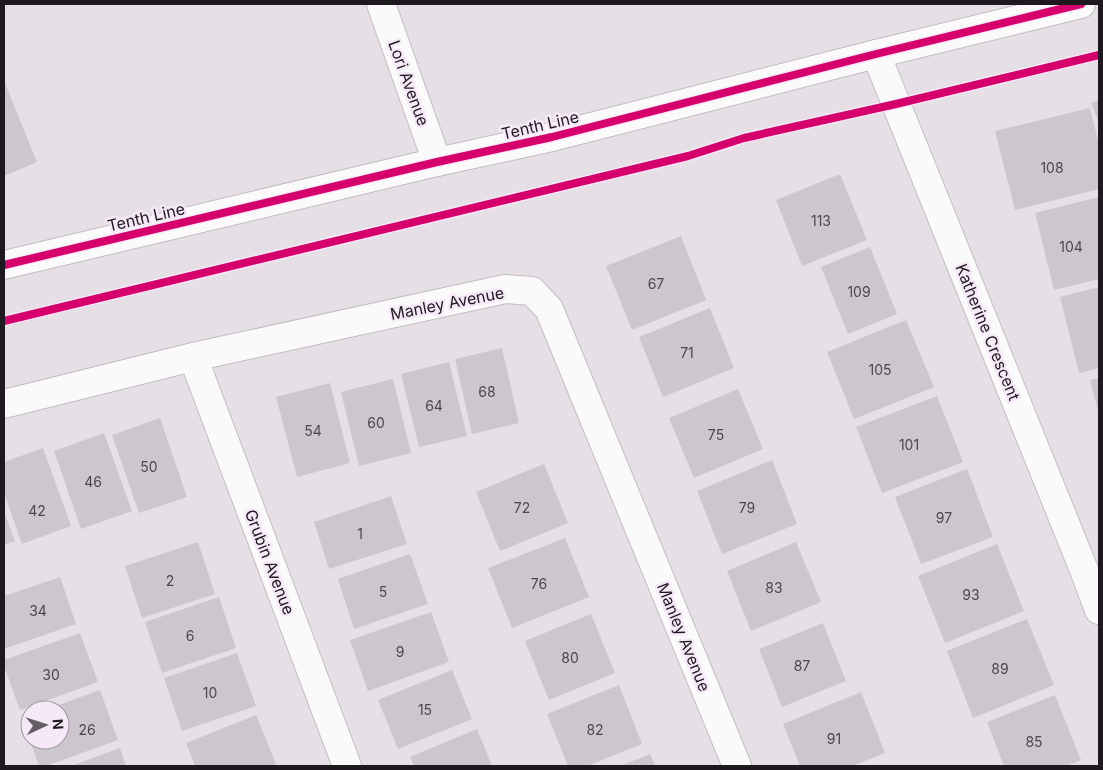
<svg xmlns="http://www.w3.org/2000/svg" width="1103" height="770" font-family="Inter,sans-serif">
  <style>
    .building { fill: #ccc7cc }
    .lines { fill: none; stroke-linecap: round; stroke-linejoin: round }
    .minor-casing { stroke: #c1bdc1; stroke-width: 30 }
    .minor { stroke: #fbfafb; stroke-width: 28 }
    .cycleway-casing { stroke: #f6e9f7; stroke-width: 11 }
    .cycleway { stroke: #d6006c; stroke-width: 8 }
    .labels { text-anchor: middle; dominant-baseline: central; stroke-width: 5; stroke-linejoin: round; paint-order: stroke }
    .number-label { font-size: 14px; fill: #4c474c }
    .street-label { font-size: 16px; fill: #1d191e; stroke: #f6e9f7 }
  </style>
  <rect width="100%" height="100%" fill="#e6e0e6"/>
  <g class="building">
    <path d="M4,81L37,162L4,176Z"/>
    <path d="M1099,100V120H1098L1091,103Z"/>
    <path d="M1090,108L1099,144V189L1015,210L995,131Z"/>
    <path d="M840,174L867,240L802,266L776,200Z"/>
    <path d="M1099,197V279L1054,290L1035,213Z"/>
    <path d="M681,236L706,300L632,330L606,266Z"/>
    <path d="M870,247L897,314L848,334L821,267Z"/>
    <path d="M1099,287V368L1079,373L1060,297Z"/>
    <path d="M710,308L734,368L663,397L639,337Z"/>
    <path d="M906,320L934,387L854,419L827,352Z"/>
    <path d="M502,348L519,423L472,434L455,359Z"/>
    <path d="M449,362L467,436L419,447L401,374Z"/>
    <path d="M1099,378V415L1090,380Z"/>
    <path d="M393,379L411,453L359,466L341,392Z"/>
    <path d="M330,383L350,463L297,477L276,397Z"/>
    <path d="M738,389L763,449L694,478L669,418Z"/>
    <path d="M937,396L963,462L882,493L856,427Z"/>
    <path d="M160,418L187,497L139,513L112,435Z"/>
    <path d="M104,433L132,511L81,529L54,451Z"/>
    <path d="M43,448L71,526L22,544L4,493V462Z"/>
    <path d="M772,460L797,524L722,554L697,491Z"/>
    <path d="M544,464L568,523L500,551L476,492Z"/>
    <path d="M967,469L993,537L921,564L895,497Z"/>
    <path d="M391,496L407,544L329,569L314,522Z"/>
    <path d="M4,511L15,541L4,545Z"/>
    <path d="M565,538L589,597L512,628L488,568Z"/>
    <path d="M198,542L215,594L142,618L125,566Z"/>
    <path d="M796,542L821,602L751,631L727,571Z"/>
    <path d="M997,544L1024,611L945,643L918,576Z"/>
    <path d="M410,554L428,604L354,629L338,579Z"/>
    <path d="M60,577L76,624L4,649V596Z"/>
    <path d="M219,597L236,648L162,673L145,622Z"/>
    <path d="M431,612L449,662L368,691L350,640Z"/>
    <path d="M591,614L615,673L549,700L525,641Z"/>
    <path d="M1027,619L1054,685L973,718L947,651Z"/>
    <path d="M823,623L846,681L782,707L759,649Z"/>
    <path d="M80,633L98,682L20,710L4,666V660Z"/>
    <path d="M237,653L256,706L182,731L164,678Z"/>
    <path d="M452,670L472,719L398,749L378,700Z"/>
    <path d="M619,685L642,744L587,766H568L547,714Z"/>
    <path d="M100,690L118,740L46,766H39L22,718L30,715V740H60V710H45Z"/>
    <path d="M861,692L885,753L852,766H800L783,724Z"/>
    <path d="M1055,695L1081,760L1066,766H1004L987,722Z"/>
    <path d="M256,715L276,764L271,766H195L186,743Z"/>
    <path d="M477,729L492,766H414L410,757Z"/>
    <path d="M120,748L126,766H71Z"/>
    <path d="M650,754L655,766H621Z"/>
  </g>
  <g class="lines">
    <defs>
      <g id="minor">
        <path d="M381,4L437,162"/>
        <path d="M876,54L1084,570L1099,610"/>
        <path d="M4,265L437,162L552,137L876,54L1081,4"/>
        <path d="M193,357L347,766"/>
        <path d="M4,404L193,357L505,289L532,291L549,309L737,766"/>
      </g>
    </defs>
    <use href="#minor" class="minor-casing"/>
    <use href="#minor" class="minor"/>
    <defs>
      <g id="cycleway">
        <path d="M4,265L437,162L552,137L876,54L1081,4"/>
        <path d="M4,321L688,156L744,138L896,104L1099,55"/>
      </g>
    </defs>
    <use href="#cycleway" class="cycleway-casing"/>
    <use href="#cycleway" class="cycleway"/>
  </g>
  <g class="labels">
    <g class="number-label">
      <text x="1052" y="167">108</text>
      <text x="821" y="220">113</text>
      <text x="1071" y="246">104</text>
      <text x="656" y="283">67</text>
      <text x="859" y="291">109</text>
      <text x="687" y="352">71</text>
      <text x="880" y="369">105</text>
      <text x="487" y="391">68</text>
      <text x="434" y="405">64</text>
      <text x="376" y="422">60</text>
      <text x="313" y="430">54</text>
      <text x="716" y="434">75</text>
      <text x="909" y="444">101</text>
      <text x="149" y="466">50</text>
      <text x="93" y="481">46</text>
      <text x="522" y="507">72</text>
      <text x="747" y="507">79</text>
      <text x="37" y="510">42</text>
      <text x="944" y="517">97</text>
      <text x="360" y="533">1</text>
      <text x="170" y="580">2</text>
      <text x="539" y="583">76</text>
      <text x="774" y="587">83</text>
      <text x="383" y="591">5</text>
      <text x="971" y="594">93</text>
      <text x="38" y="610">34</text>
      <text x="190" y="635">6</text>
      <text x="400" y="651">9</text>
      <text x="570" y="657">80</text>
      <text x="802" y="665">87</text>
      <text x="1000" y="668">89</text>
      <text x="51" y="674">30</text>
      <text x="210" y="692">10</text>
      <text x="425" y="709">15</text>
      <text x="87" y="729">26</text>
      <text x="595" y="729">82</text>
      <text x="834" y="738">91</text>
      <text x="1034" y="741">85</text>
    </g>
    <g class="street-label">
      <text transform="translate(409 83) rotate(70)">Lori Avenue</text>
      <text transform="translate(540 125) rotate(-13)">Tenth Line</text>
      <text transform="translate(146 217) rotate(-13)">Tenth Line</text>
      <text transform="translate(447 303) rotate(-11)">Manley Avenue</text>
      <text transform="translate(988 332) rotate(68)">Katherine Crescent</text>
      <text transform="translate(270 562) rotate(69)">Grubin Avenue</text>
      <text transform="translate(684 637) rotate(68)">Manley Avenue</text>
    </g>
  </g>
  <rect width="1103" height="770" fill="none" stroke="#1d191e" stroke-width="10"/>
  <g transform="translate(45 725) rotate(86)"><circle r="24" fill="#f6e9f7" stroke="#9f96a0"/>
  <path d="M0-4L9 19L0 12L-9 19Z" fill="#635f64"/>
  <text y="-8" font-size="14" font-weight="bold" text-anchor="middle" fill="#1d191e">N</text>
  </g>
</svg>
